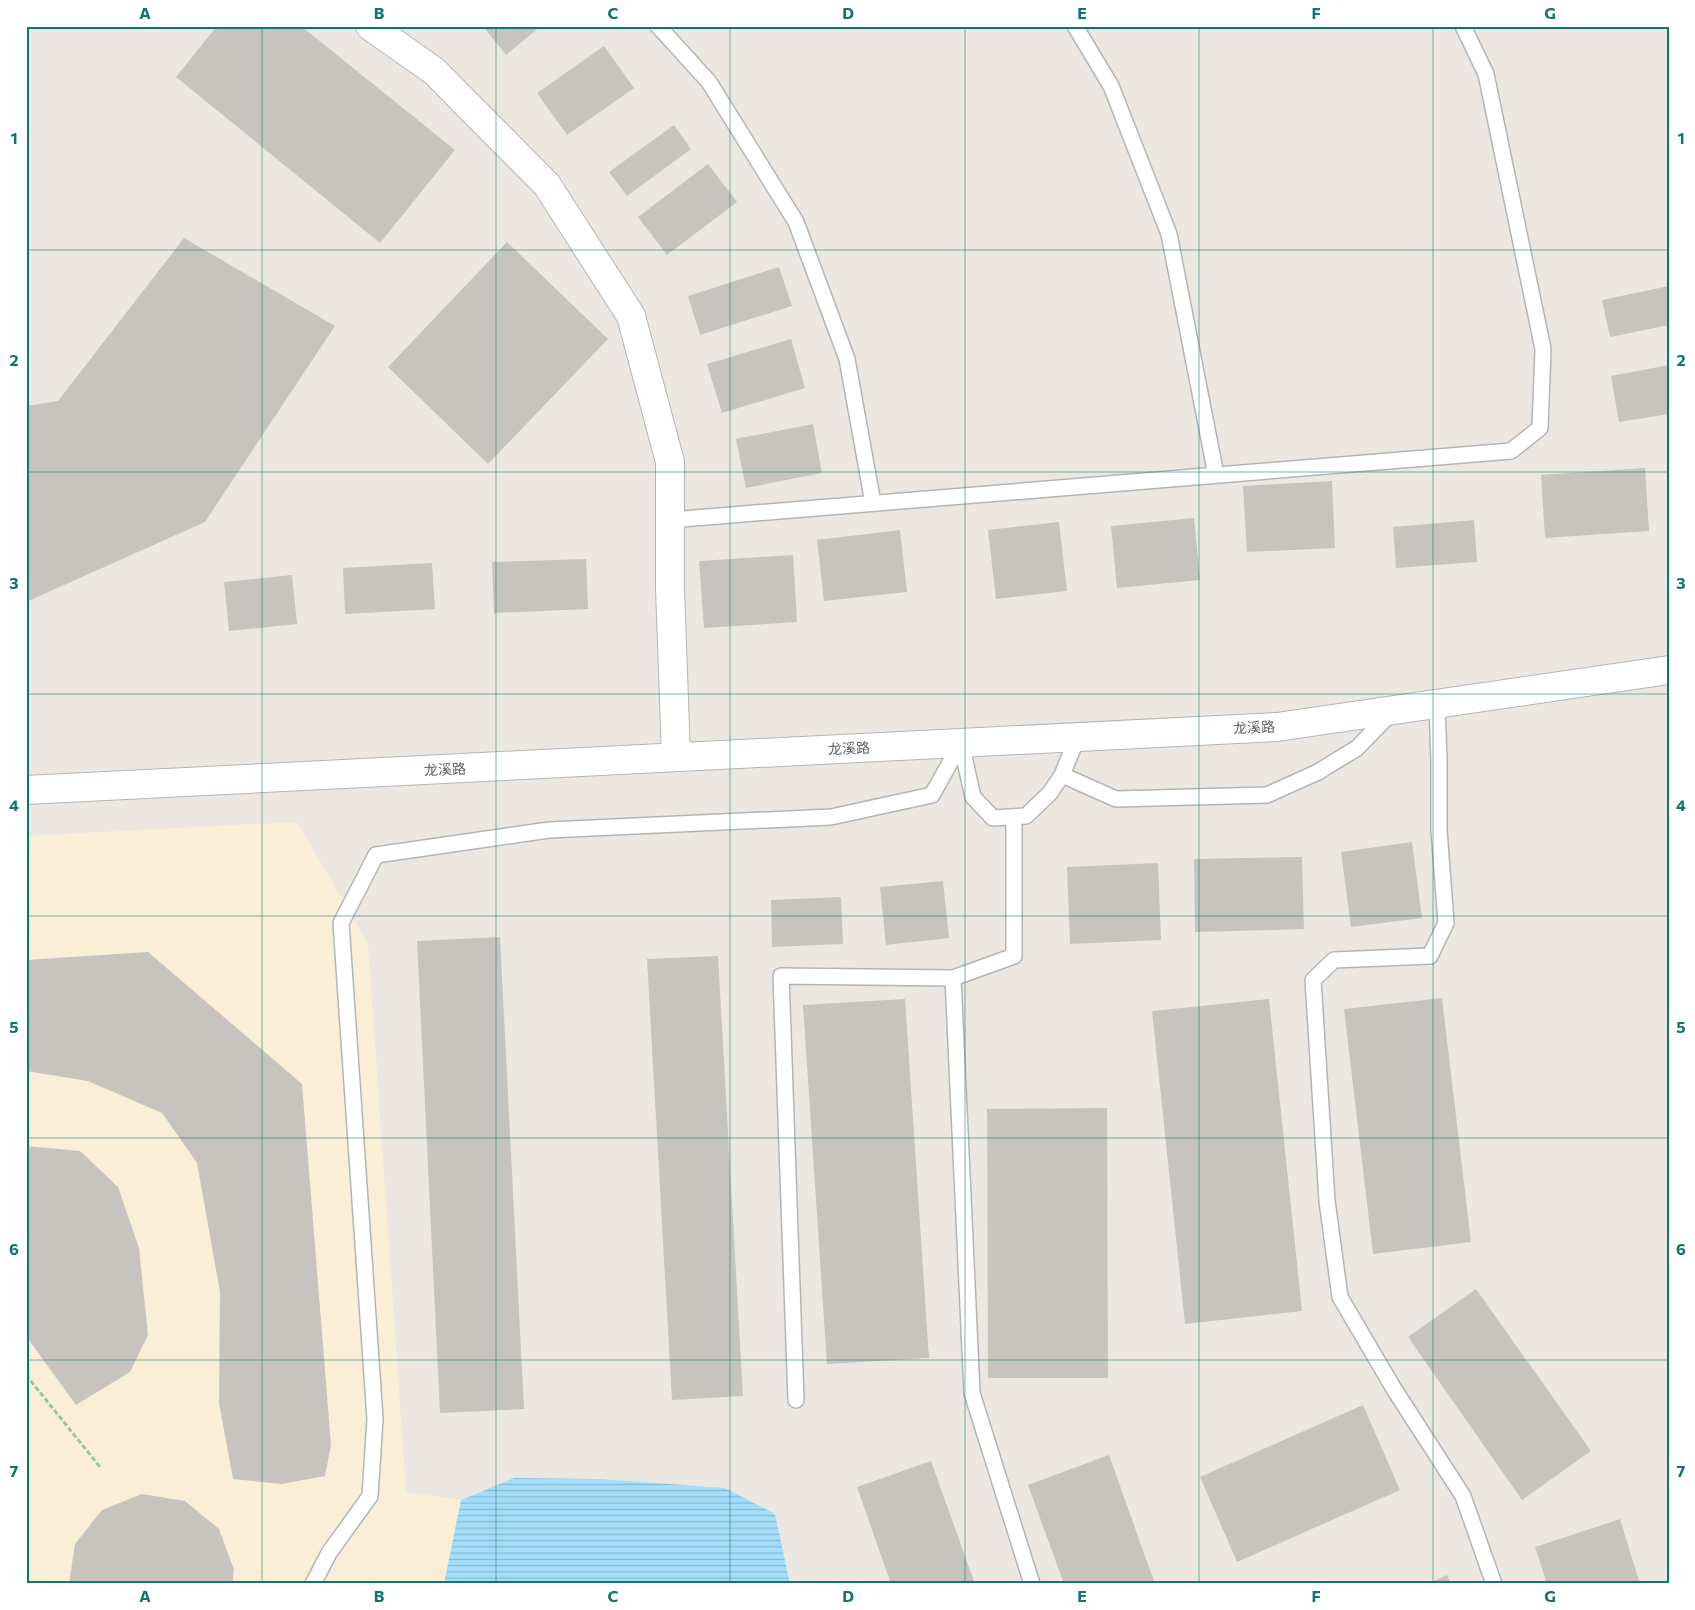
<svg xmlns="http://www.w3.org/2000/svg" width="1695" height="1610" font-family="Commissioner,'Noto Sans SC',sans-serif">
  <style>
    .commercial { fill: #fbeed7 }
    .water { fill: url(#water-rules) }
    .building { fill: #c7c3be }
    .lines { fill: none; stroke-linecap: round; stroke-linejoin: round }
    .lane-casing { stroke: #b2b5b8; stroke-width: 18 }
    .street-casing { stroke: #b2b5b8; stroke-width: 30 }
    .secondary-casing { stroke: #b1b5b8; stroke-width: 30 }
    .path { stroke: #9ac5a0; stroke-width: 3; stroke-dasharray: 5 2.5; stroke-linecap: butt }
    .lane { stroke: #fff; stroke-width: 15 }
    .street { stroke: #fff; stroke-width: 28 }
    .secondary { stroke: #fff; stroke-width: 28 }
    .grid { fill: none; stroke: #0f766e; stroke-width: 1; stroke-opacity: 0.55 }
    .labels { text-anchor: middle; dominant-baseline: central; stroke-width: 4; stroke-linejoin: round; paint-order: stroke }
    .street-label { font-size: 14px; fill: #5a5e61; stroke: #fff }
    .neatline { fill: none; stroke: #0f766e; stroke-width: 2 }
    .grid-label { font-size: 16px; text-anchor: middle; font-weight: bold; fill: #0f766e }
  </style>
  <defs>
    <pattern id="water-rules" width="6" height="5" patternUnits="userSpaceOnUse" patternTransform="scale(1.25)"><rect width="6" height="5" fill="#a3dffa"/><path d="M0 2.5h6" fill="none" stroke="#88b8ce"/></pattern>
  </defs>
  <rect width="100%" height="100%" fill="#ece8e1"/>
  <path class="commercial" d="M297,822L368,944L406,1492L461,1500L444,1584H26V836Z"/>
  <path class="water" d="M514,1478L599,1479L725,1488L775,1514L790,1584H444L461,1500Z"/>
  <g class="building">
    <path d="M217,26H301L455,150L380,243L176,77Z"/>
    <path d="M483,26H541L506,55Z"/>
    <path d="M604,46L634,88L567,135L537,93Z"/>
    <path d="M674,125L691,149L627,196L609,172Z"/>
    <path d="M708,164L737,202L667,255L638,217Z"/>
    <path d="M184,238L335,326L205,522L26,602V406L58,401Z"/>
    <path d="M507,242L608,339L488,464L388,367Z"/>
    <path d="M779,267L792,306L700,335L688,296Z"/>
    <path d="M1669,286V325L1610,337L1602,300Z"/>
    <path d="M791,339L805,388L722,413L707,364Z"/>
    <path d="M1669,365V414L1619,422L1611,376Z"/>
    <path d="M813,424L822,473L746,488L736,439Z"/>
    <path d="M1645,468L1649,531L1545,538L1541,475Z"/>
    <path d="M1332,481L1335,548L1247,552L1243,486Z"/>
    <path d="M1194,518L1200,580L1117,588L1111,526Z"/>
    <path d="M1474,520L1477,562L1396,568L1393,527Z"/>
    <path d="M1059,522L1067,591L996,599L988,530Z"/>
    <path d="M900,530L907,592L824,601L817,540Z"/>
    <path d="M793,555L797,622L704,628L699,561Z"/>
    <path d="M586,559L588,609L494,613L492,562Z"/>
    <path d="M432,563L435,609L345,614L343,568Z"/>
    <path d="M292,575L297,624L229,631L224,582Z"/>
    <path d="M1412,842L1422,918L1351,927L1341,852Z"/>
    <path d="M1302,857L1304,929L1195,932L1194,859Z"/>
    <path d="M1158,863L1161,940L1070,944L1067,867Z"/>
    <path d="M943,881L949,938L886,945L880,887Z"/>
    <path d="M841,897L843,944L772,947L771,900Z"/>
    <path d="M500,937L524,1409L440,1413L417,941Z"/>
    <path d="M148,952L302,1084L331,1445L325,1476L282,1484L233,1479L219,1403L220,1292L197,1163L162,1113L88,1081L26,1071V960Z"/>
    <path d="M718,956L743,1396L672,1400L647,959Z"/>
    <path d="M1442,998L1471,1242L1373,1254L1344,1009Z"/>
    <path d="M905,999L929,1358L827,1364L803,1005Z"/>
    <path d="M1269,999L1302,1311L1185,1324L1152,1011Z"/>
    <path d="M1107,1108L1108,1378H988L987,1109Z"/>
    <path d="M26,1146L80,1151L118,1187L139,1248L148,1335L130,1372L76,1405L26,1336Z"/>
    <path d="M1476,1289L1591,1451L1522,1500L1408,1337Z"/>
    <path d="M1363,1405L1400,1490L1237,1562L1200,1477Z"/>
    <path d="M1109,1455L1155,1584H1064L1028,1485Z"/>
    <path d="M931,1461L975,1584H891L857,1487Z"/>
    <path d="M142,1494L185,1501L219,1529L234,1570L232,1584H69L75,1544L102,1510Z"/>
    <path d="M1620,1519L1640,1584H1547L1535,1547Z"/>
    <path d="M1447,1575L1451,1584H1428Z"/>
  </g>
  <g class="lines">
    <defs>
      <g id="lane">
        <path d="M658,26L709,82L796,222L847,359L873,503"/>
        <path d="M1075,26L1111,86L1169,234L1216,475"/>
        <path d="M670,520L1511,451L1540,428L1543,349L1486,74L1463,26"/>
        <path d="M1437,703L1439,761V830L1446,923L1430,956L1334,960L1313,980L1327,1201L1340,1297L1394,1389L1463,1496L1494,1584"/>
        <path d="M1062,775L1116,799L1267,795L1318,772L1357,748L1393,711"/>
        <path d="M953,978L972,1393L1032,1584"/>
        <path d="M796,1400L781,976L953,978L1014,956V817"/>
        <path d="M313,1584L329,1553L370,1496L375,1419L341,923L376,855L549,830L831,817L932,795L961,743L973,797L993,818L1026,816L1050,793L1062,775L1078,736"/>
      </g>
      <path id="street" d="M370,26L434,71L547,185L631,316L670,462V588L676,757"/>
      <path id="secondary" d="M26,790L1277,727L1669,670"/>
    </defs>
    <use href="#lane" class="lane-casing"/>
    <use href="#street" class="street-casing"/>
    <use href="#secondary" class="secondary-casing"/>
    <path class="path" d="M26,1375L100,1467"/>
    <use href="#lane" class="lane"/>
    <use href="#street" class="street"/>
    <use href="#secondary" class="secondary"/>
  </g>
  <path class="grid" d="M262,26V1584M496,26V1584M730,26V1584M965,26V1584M1199,26V1584M1433,26V1584M26,250H1669M26,472H1669M26,694H1669M26,916H1669M26,1138H1669M26,1360H1669"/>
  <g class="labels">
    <g class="street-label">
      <text transform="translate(1254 727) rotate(-3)">龙溪路</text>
      <text transform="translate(849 748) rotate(-3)">龙溪路</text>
      <text transform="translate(445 769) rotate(-3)">龙溪路</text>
    </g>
  </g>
  <rect width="1695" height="1610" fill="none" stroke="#ffffff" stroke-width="55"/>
  <rect x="28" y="28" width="1640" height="1554" class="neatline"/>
  <g class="grid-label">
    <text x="145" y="19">A</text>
    <text x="379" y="19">B</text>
    <text x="613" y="19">C</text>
    <text x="848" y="19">D</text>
    <text x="1082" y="19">E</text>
    <text x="1316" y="19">F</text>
    <text x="1550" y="19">G</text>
    <text x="14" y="144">1</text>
    <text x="1681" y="144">1</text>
    <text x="14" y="366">2</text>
    <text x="1681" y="366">2</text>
    <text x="14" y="589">3</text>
    <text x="1681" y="589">3</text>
    <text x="14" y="811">4</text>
    <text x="1681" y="811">4</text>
    <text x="14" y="1033">5</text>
    <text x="1681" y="1033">5</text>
    <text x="14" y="1255">6</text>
    <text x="1681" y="1255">6</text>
    <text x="14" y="1477">7</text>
    <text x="1681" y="1477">7</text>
    <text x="145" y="1602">A</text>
    <text x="379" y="1602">B</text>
    <text x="613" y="1602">C</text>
    <text x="848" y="1602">D</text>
    <text x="1082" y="1602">E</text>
    <text x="1316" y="1602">F</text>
    <text x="1550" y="1602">G</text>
  </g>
</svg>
